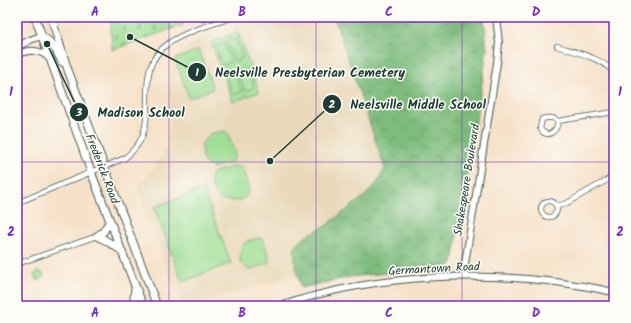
<svg xmlns="http://www.w3.org/2000/svg" width="631" height="323" font-family="Kalam,sans-serif">
  <style>
    .built { fill: #e9d9ba }
    .grass { fill: url(#grass-dots); stroke: #5e8d64 }
    .forest { fill: url(#forest-crowns); stroke: #4e7c58 }
    .cemetery { fill: url(#cemetery-stones); stroke: #5e8d64 }
    .garden { fill: #9ddd93; stroke: #5e8d64 }
    .lines { fill: none; stroke-linecap: round; stroke-linejoin: round }
    .street-casing { stroke: #3f564a; stroke-width: 6 }
    .secondary-casing { stroke: #3f564a; stroke-width: 8 }
    .primary-casing { stroke: #3f564a; stroke-width: 9 }
    .street { stroke: #fff; stroke-width: 4.5 }
    .secondary { stroke: #fff; stroke-width: 6 }
    .primary { stroke: #fff; stroke-width: 7 }
    .grid { fill: none; stroke: #7b2cbf; stroke-width: 1; stroke-opacity: 0.55 }
    .labels { text-anchor: middle; dominant-baseline: central; stroke-width: 3; stroke-linejoin: round; paint-order: stroke }
    .street-label { font-size: 12px; fill: #1f3d34; stroke: #fdfcf7 }
    .leader { fill: none; stroke: #1f3d34; stroke-width: 1.5 }
    .callout-dot { fill: #1f3d34; stroke: #fdfcf7; stroke-width: 1.5 }
    .mark-label { font-size: 12px; text-anchor: middle; font-weight: bold; fill: #fff }
    .callout-label { font-size: 13px; text-anchor: middle; font-weight: bold; fill: #1f3d34; stroke: #fdfcf7; stroke-width: 3; stroke-linejoin: round; paint-order: stroke }
    .neatline { fill: none; stroke: #7b2cbf; stroke-width: 1.5 }
    .grid-label { font-size: 13px; text-anchor: middle; font-weight: bold; fill: #7b2cbf }
  </style>
  <defs>
    <pattern id="grass-dots" width="8" height="8" patternUnits="userSpaceOnUse"><rect width="8" height="8" fill="#9ddd93"/><path d="M2 2h.1M6 6h.1" fill="none" stroke="#7fb479" stroke-width="1.8" stroke-linecap="round"/></pattern>
    <pattern id="forest-crowns" width="20" height="18" patternUnits="userSpaceOnUse"><rect width="20" height="18" fill="#7ebc7d"/><path d="M2 6a3 3 0 1 1 6 0M12 15a3 3 0 1 1 6 0" fill="none" stroke="#679a67"/></pattern>
    <pattern id="cemetery-stones" width="16" height="16" patternUnits="userSpaceOnUse"><rect width="16" height="16" fill="#9ddd93"/><path d="M2 7V4a2 2 0 0 1 4 0v3zM10 15v-3a2 2 0 0 1 4 0v3z" fill="#7fb479"/></pattern>
  </defs>
  <rect width="100%" height="100%" fill="#fdfcf7"/>
  <filter id="ink" filterUnits="userSpaceOnUse"><feTurbulence type="fractalNoise" baseFrequency=".025" numOctaves="2"/><feDisplacementMap in="SourceGraphic" scale="8" xChannelSelector="R" yChannelSelector="G"/><feConvolveMatrix kernelMatrix="1 2 1 2 8 2 1 2 1" color-interpolation-filters="sRGB"/></filter>
  <filter id="wash" filterUnits="userSpaceOnUse"><feTurbulence type="fractalNoise" baseFrequency=".012" numOctaves="4" result="noise"/><feDisplacementMap in="SourceGraphic" scale="16" xChannelSelector="R" yChannelSelector="G"/><feGaussianBlur stdDeviation="0.9" result="paint"/><feColorMatrix in="noise" values="0 0 0 0 0 0 0 0 0 0 0 0 0 0 0 0 0 1.4 0 .05"/><feComposite in="paint" operator="in"/></filter>
  <g filter="url(#wash)">
    <rect width="100%" height="100%" fill="#f6e2ca"/>
    <path class="built" d="M258,17H334L385,169L378,182L365,196L327,225L305,237L295,262L299,279L292,276L191,306H181L138,190L139,184L154,168L164,153L168,136L170,119L169,76L173,61L183,50L210,33Z"/>
    <g class="grass">
      <path d="M238,32L259,92L233,102L211,42Z"/>
      <circle cx="39" cy="276" r="4.5"/>
    </g>
    <g class="forest">
      <path d="M194,17H221L203,23Z"/>
      <path d="M334,17H484L487,49L484,71L453,262L450,266L350,277L301,288L295,262L294,248L305,237L327,225L365,196L378,182L385,169Z"/>
      <path d="M589,17H614V27Z"/>
    </g>
    <path class="cemetery" d="M110,17H183V25L112,50Z"/>
    <g class="garden">
      <path d="M236,39L243,58L234,61L227,42Z"/>
      <path d="M224,43L231,62L222,65L216,46Z"/>
      <path d="M199,50L213,89L189,98L175,59Z"/>
      <path d="M247,68L254,87L245,91L238,71Z"/>
      <path d="M235,73L242,92L233,95L226,76Z"/>
      <path d="M221,131L227,132L235,153L233,161L213,168L207,165L202,159V143L210,134Z"/>
      <path d="M234,166L242,168L249,190L246,196L239,201L222,200C212,193 209,185 212,173Z"/>
      <path d="M203,189L231,263L182,282L154,207Z"/>
      <path d="M258,238L263,239L269,257L268,263L250,270L245,267L240,262L241,248L247,241Z"/>
    </g>
  </g>
  <g filter="url(#ink)">
    <g class="lines">
      <defs>
        <g id="street">
          <path d="M557,46C575,52 603,58 614,73"/>
          <path d="M558,121C557,132 546,140 540,128L542,119C549,117 553,117 558,121L614,112"/>
          <circle cx="549" cy="209" r="8"/>
          <path d="M17,203L125,158C132,152 138,146 142,137C155,105 134,67 169,43C186,31 214,24 234,17"/>
          <path d="M557,206L567,203L614,176"/>
          <path d="M17,264L97,236"/>
        </g>
        <g id="secondary">
          <path d="M17,47L30,40L41,36"/>
          <path d="M17,54C30,50 39,48 50,59"/>
          <path d="M463,276L497,63L499,43L496,17"/>
          <path d="M280,306C385,270 507,269 614,292"/>
        </g>
        <g id="primary">
          <path d="M35,17L91,172L143,306"/>
          <path d="M51,17L68,70L157,306"/>
          <path d="M41,36C52,41 57,52 62,62"/>
          <path d="M110,221L103,232L97,236L105,240L121,250"/>
          <path d="M135,288L134,300L136,306"/>
        </g>
      </defs>
      <use href="#street" class="street-casing"/>
      <use href="#secondary" class="secondary-casing"/>
      <use href="#primary" class="primary-casing"/>
      <use href="#street" class="street"/>
      <use href="#secondary" class="secondary"/>
      <use href="#primary" class="primary"/>
    </g>
  </g>
  <path class="grid" d="M169,17V306M316,17V306M462,17V306M17,162H614"/>
  <g class="labels">
    <g class="street-label">
      <text transform="translate(102 169) rotate(69)">Frederick Road</text>
      <text transform="translate(467 180) rotate(-81)">Shakespeare Boulevard</text>
      <text transform="translate(434 269) rotate(-3)">Germantown Road</text>
    </g>
  </g>
  <path class="leader" d="M130 37L197 72M270 161L332 104M47 44L79 112"/>
  <g class="callout-dot">
    <circle cx="130" cy="37" r="4"/>
    <circle cx="270" cy="161" r="4"/>
    <circle cx="47" cy="44" r="4"/>
    <circle cx="197" cy="72" r="10"/>
    <circle cx="332" cy="104" r="10"/>
    <circle cx="79" cy="112" r="10"/>
  </g>
  <g class="mark-label">
    <text x="197" y="76">1</text>
    <text x="332" y="108">2</text>
    <text x="79" y="116">3</text>
  </g>
  <g class="callout-label">
    <text x="310" y="77">Neelsville Presbyterian Cemetery</text>
    <text x="418" y="109">Neelsville Middle School</text>
    <text x="141" y="117">Madison School</text>
  </g>
  <rect width="631" height="323" fill="none" stroke="#fdfcf7" stroke-width="44"/>
  <rect x="22" y="22" width="587" height="279" class="neatline"/>
  <g class="grid-label">
    <text x="95" y="16">A</text>
    <text x="242" y="16">B</text>
    <text x="389" y="16">C</text>
    <text x="536" y="16">D</text>
    <text x="11" y="96">1</text>
    <text x="620" y="96">1</text>
    <text x="11" y="236">2</text>
    <text x="620" y="236">2</text>
    <text x="95" y="317">A</text>
    <text x="242" y="317">B</text>
    <text x="389" y="317">C</text>
    <text x="536" y="317">D</text>
  </g>
</svg>
